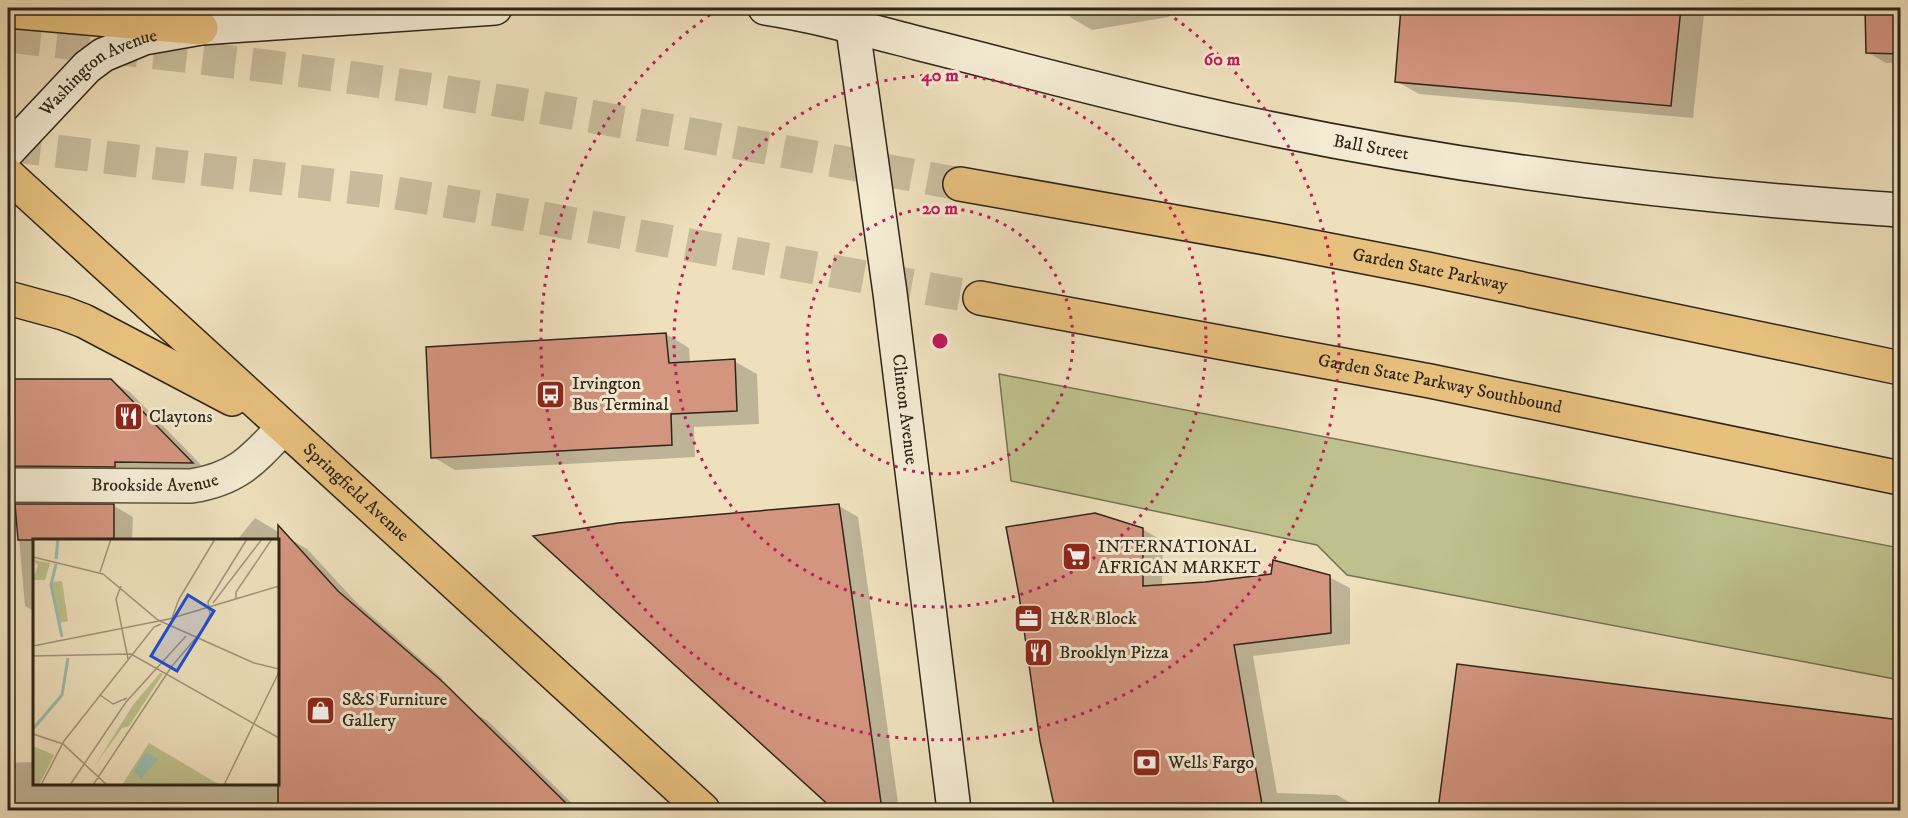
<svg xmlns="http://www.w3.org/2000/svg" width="1908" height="818" font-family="'IM FELL DW Pica',serif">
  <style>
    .green { fill: #bec18d; stroke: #767352; stroke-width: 1.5 }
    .shadow { fill: #0003 }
    .building { fill: #d4957f; stroke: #2f2518; stroke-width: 1.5 }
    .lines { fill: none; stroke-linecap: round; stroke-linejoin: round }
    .motorway-tunnel { stroke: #c8bb9b; stroke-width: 33; stroke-dasharray: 33 16; stroke-linecap: butt }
    .minor-casing { stroke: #5f5441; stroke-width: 36 }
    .secondary-casing { stroke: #2f2518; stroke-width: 36 }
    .primary-casing { stroke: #2f2518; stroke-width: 36 }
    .motorway-casing { stroke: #2f2518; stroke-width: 36 }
    .minor { stroke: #f4ebd3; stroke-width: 33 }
    .secondary { stroke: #f4ebd3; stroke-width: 33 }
    .primary { stroke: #e7c07e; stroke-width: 33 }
    .motorway { stroke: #e7c07e; stroke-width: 33 }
    .ring { fill: none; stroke: #c2185b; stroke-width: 3; stroke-dasharray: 3 6 }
    .labels { text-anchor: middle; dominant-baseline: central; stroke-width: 6; stroke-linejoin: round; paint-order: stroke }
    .street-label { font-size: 18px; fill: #2f2518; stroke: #f4ebd3 }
    .poi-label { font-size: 18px; fill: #2f2518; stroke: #f4ebd3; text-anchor: start }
    .inset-river { fill: none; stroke: #99bdaf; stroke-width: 3 }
    .inset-road { fill: none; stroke: #a2957a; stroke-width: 1.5 }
    .view { fill: #1d4ed8; fill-opacity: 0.15; stroke: #1d4ed8; stroke-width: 3 }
    .inset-edge { fill: none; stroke: #2f2518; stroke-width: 3 }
    .centre { fill: #c2185b; stroke: #f4ebd3; stroke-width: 3 }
    .ring-label { font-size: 18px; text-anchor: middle; font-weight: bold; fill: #c2185b; stroke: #f4ebd3; stroke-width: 6; stroke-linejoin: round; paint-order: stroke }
  </style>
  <rect width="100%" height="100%" fill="#eee0bc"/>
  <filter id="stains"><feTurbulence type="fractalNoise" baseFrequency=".00333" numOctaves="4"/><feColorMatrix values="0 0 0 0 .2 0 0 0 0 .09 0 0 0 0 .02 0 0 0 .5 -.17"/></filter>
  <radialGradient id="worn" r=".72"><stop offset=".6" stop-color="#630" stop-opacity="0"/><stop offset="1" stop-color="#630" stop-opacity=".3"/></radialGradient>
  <path class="green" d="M999,374L1900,548V680L1347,575L1317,545L1011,481Z"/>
  <g class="shadow">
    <path d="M1071,8H1169V17L1092,30L1070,17Z"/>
    <path d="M1403,8H1693L1704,14L1693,118L1419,94L1396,81Z"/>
    <path d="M1867,8H1900V63H1886L1867,52Z"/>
    <path d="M666,334L689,348L690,363L734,361L757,374L759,424L694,427L695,457L455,470L433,457Z"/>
    <path d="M8,380H110L130,392L209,473L8,471Z"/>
    <path d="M16,505L114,506L133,517L132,540H34V611L25,606Z"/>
    <path d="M839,506L858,517L899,810H836L537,537Z"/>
    <path d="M255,518L307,549L357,603L442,678L441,810H8V763L34,762V784H278V540H237Z"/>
    <path d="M1142,529L1163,541L1162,587L1329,577L1350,588V644L1253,656L1277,793L1337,795L1357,807V810H1057L1041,741Z"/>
    <path d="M1458,666L1900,722V810H1440Z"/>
    <path d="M468,710L488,721L579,810H481Z"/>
  </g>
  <g class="building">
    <path d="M1401,8H1681L1671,106L1395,82Z"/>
    <path d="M1865,8H1900V54L1866,53Z"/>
    <path d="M666,333L669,363L735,359L737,411L671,414L672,445L431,458L426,347Z"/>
    <path d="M8,379H111L193,463L115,462V467L12,466L11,461H8Z"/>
    <path d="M15,504H114V540H18Z"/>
    <path d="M839,504L882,810H834L533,536L618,523Z"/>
    <path d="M1095,513L1143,528V586L1205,582L1271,574L1273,560L1330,575L1331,633L1234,645L1263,810H1055L1040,741L1019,595L1006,527Z"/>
    <path d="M278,525L338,591L444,683L573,810H278Z"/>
    <path d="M1457,664L1900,720V810H1438Z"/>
  </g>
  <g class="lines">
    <g class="motorway-tunnel">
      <path d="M8,36C145,52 284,66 421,88C601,116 780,151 960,184"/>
      <path d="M8,145L396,193L498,210L980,298"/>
    </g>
    <defs>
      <g id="minor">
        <path id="s1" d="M8,485L191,486C237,479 253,460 283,428"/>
      </g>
      <g id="secondary">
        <path id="s2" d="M765,8C816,16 867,30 917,43C1009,66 1101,91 1194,112C1426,165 1663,195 1900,210"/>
        <path id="s3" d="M850,8L890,293L954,810"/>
        <path id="s4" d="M8,151L87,67L103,55L144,38L201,28L495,8"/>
      </g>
      <g id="primary">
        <path d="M8,11L201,28"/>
        <path id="s5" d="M8,175L703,810"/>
        <path d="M8,298L63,313L84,321L232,399"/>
      </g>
      <g id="motorway">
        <path id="s6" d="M960,184L1277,240L1427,269L1900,368"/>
        <path id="s7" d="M980,298L1430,381L1900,478"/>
      </g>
    </defs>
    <use href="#minor" class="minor-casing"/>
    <use href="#secondary" class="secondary-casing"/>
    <use href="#primary" class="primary-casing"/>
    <use href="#motorway" class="motorway-casing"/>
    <use href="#minor" class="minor"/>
    <use href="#secondary" class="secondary"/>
    <use href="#primary" class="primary"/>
    <use href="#motorway" class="motorway"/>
  </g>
  <g class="ring">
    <circle cx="940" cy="341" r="133"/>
    <circle cx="940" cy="341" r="266"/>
    <path d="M1160 8A399 399 0 1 1 720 8"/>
  </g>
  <defs>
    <symbol id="bus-square" viewBox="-11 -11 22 22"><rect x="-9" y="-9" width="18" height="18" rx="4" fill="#8f2418" stroke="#f4ebd3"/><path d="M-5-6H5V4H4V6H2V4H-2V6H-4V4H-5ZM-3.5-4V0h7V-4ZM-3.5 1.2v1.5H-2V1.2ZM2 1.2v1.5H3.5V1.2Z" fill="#fff"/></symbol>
    <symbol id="restaurant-square" viewBox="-11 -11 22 22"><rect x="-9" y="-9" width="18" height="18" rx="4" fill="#8f2418" stroke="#f4ebd3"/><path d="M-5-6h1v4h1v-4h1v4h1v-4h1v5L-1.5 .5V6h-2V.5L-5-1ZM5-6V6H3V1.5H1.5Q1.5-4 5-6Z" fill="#fff"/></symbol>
    <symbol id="supermarket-square" viewBox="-11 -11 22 22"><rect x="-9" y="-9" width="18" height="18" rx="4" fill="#8f2418" stroke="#f4ebd3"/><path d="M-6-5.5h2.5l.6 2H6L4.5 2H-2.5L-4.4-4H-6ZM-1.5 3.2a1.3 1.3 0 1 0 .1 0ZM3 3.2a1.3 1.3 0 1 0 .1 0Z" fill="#fff"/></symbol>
    <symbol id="office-square" viewBox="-11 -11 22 22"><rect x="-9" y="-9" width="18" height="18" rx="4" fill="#8f2418" stroke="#f4ebd3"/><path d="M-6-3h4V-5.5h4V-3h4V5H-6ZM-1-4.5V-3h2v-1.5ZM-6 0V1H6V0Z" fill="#fff"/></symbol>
    <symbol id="shop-square" viewBox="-11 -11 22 22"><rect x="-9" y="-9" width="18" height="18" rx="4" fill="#8f2418" stroke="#f4ebd3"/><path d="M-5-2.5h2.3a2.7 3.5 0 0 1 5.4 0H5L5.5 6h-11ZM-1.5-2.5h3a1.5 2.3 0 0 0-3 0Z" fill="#fff"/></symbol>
    <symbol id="bank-square" viewBox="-11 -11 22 22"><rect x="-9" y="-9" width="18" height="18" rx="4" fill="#8f2418" stroke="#f4ebd3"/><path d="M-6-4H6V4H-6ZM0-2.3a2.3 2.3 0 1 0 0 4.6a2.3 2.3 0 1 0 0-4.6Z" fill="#fff"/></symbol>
  </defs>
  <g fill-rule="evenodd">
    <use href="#bus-square" x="534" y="378" width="33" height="33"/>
    <use href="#restaurant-square" x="112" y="400" width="33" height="33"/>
    <use href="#supermarket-square" x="1060" y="540" width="33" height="33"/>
    <use href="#office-square" x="1012" y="602" width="33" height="33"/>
    <use href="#restaurant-square" x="1022" y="636" width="33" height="33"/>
    <use href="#shop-square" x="304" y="694" width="33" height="33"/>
    <use href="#bank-square" x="1130" y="746" width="33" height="33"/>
  </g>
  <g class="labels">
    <g class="street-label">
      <text stroke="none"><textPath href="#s4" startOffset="122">Washington Avenue</textPath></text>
      <text stroke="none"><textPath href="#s2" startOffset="622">Ball Street</textPath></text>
      <text stroke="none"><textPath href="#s6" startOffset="478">Garden State Parkway</textPath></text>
      <text stroke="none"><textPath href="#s7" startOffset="468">Garden State Parkway Southbound</textPath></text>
      <text stroke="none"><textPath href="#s3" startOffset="405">Clinton Avenue</textPath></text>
      <text stroke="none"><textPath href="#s1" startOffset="147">Brookside Avenue</textPath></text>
      <text stroke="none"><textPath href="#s5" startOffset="471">Springfield Avenue</textPath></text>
    </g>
    <g class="poi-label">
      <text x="572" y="384">Irvington<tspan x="572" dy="21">Bus Terminal</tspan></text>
      <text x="149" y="417">Claytons</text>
      <text x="1098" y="547">INTERNATIONAL<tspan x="1098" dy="21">AFRICAN MARKET</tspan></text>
      <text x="1050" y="619">H&amp;R Block</text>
      <text x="1059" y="653">Brooklyn Pizza</text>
      <text x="342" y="700">S&amp;S Furniture<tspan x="342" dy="21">Gallery</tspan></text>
      <text x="1168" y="763">Wells Fargo</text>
    </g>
  </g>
  <g transform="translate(33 539)">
    <rect width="246" height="246" fill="#eee0bc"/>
    <path d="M0,21L17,24L12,41H0L5,26ZM29,42L35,82L26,84L17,43ZM127,134L130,135L96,187L89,189L61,228L100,166ZM116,204L187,246H89ZM0,207L21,216L6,246H0Z" fill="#bec18d"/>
    <path d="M113,213L125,220L108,240L101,232Z" fill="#99bdaf"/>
    <path class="inset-river" d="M23,20L25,0M23,25L18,46L29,98M0,190L29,156L35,119"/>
    <path class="inset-road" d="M0,18L70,35L125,81L221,124L246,130M67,33L78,0M88,47L83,60L95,120M203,60V53L239,0M180,64L229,0M139,79L146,60L182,0M0,107L136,80L246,47M0,117L98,115L246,199M67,156L80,165L94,159M0,195L30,205L74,246M8,246L31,202L121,88L128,85M37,246L93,163L153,97M60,246L139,127L168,93L177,75L175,63L214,0M191,246L246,133"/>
    <path class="view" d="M155,56L181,72L144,132L118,117Z"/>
    <rect width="246" height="246" class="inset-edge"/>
  </g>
  <circle cx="940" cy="341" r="9" class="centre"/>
  <g class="ring-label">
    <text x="1222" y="65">60 m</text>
    <text x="940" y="81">40 m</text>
    <text x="940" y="214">20 m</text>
  </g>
  <rect width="1908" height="818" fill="none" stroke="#eee0bc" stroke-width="30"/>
  <rect x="9" y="9" width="1890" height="800" fill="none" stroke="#2f2518" stroke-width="3"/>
  <rect x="15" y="15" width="1878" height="788" fill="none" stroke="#2f2518" stroke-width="1.5"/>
  <rect width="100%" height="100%" filter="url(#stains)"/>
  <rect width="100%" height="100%" fill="url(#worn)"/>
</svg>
